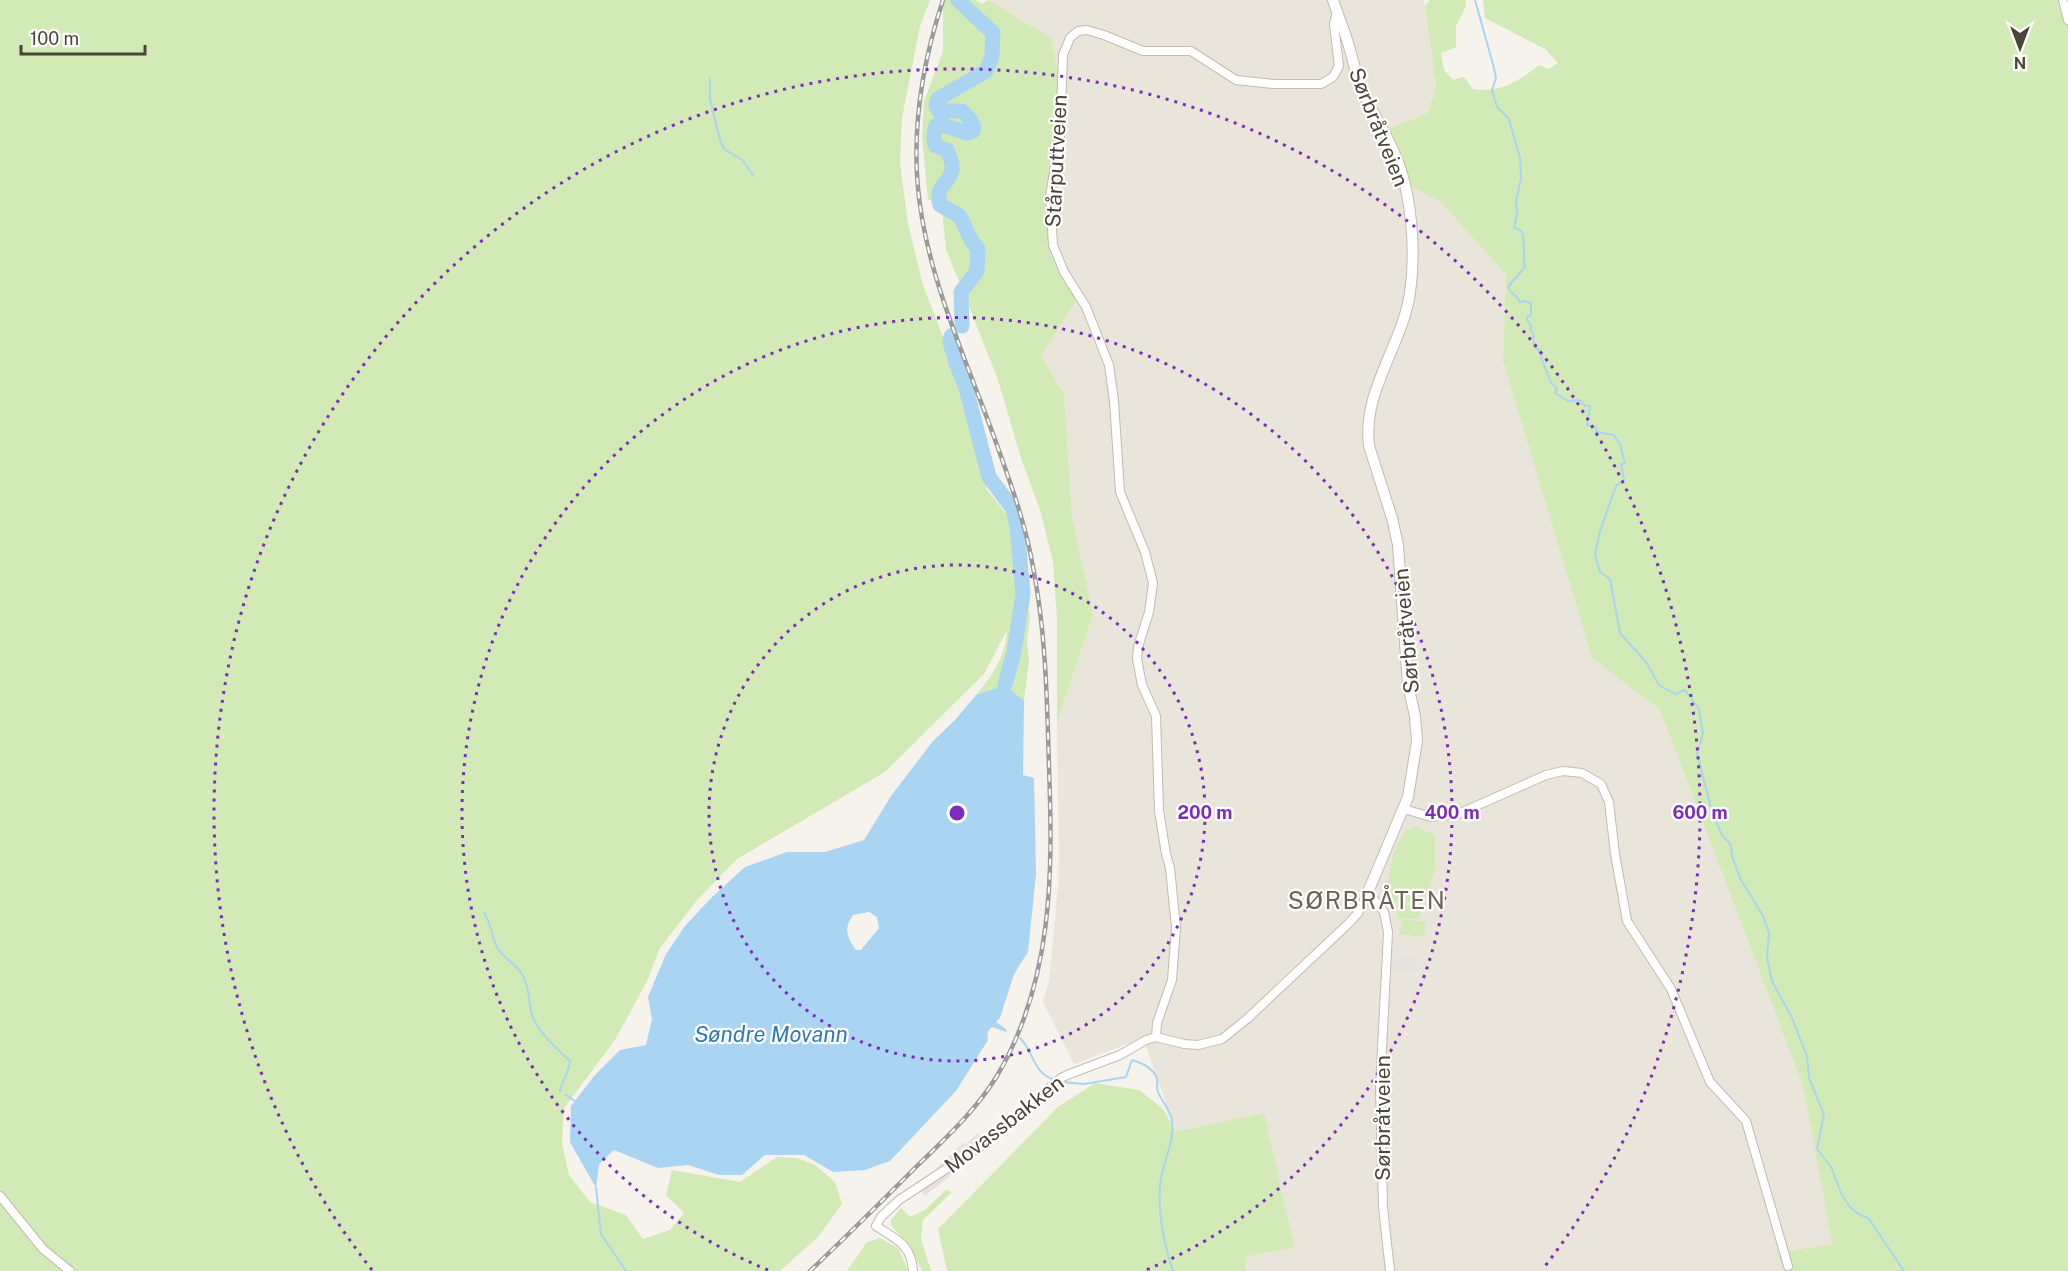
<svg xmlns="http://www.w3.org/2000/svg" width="2068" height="1271" font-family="'Public Sans',sans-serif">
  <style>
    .residential { fill: #eae5da }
    .green { fill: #d2eab5 }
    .parking { fill: #e5e3e0 }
    .water { fill: #a9d4f2; fill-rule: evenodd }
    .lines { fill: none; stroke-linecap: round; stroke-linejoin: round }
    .stream { stroke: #a9d4f2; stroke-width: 2 }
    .river { stroke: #a9d4f2; stroke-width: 15 }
    .minor-casing { stroke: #c2bbae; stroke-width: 10 }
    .tertiary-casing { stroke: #c2bbae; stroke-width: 12 }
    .minor { stroke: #fff; stroke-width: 8 }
    .tertiary { stroke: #fff; stroke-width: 10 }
    .rail-casing { stroke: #9a9a9a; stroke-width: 4.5 }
    .rail { stroke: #fff; stroke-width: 2; stroke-dasharray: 7; stroke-linecap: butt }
    .ring { fill: none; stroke: #7b2cbf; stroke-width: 3; stroke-dasharray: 3 6 }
    .labels { text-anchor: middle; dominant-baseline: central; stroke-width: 4.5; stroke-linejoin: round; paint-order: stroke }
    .street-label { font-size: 21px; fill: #4b4439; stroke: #fff }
    .water-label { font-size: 22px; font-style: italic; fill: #2e7ab2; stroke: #fff }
    .quarter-label { font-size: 24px; letter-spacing: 1.5px; fill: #6e6250; stroke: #fff }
    .centre { fill: #7b2cbf; stroke: #fff; stroke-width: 3 }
    .ring-label { font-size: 18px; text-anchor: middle; font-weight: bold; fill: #7b2cbf; stroke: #fff; stroke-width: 4.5; stroke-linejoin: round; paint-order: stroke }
  </style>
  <rect width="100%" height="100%" fill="#f6f3ec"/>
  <path class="residential" d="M988,0H1424L1436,87L1428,113L1379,133L1402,181L1440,202L1506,274L1503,361L1592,658L1660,710L1803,1086L1832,1244L1778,1253L1785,1271H1245V1257L1293,1247L1176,1132L1143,1038L1074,1064L1043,1002L1049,981L1059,876L1057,723L1093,615L1072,515L1064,393L1041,354L1078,298L1056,268L1050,248L1048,196L1051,39Z"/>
  <g class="green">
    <path d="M0,0H930L920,26L902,118L900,163L908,224L923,285L957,374L987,490L1009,517L1020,561L1018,573L1022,564L1030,617L1027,641L1029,661L1024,701L1005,685L976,695C992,676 1006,656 1007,630L984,674L885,772L737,859L697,900L660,948L647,981L615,1040L564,1108L562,1143L569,1175L590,1202L626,1215L643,1239L670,1230L684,1213L666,1195L672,1170L740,1182L777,1157L797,1158L815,1165L835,1182L842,1204L818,1237L780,1271H0Z"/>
    <path d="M945,0H976L982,4L988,0L1051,38L1057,69L1058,133L1048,196L1050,248L1056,268L1078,298L1041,355L1064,393L1072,515L1093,615L1057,723V619L1053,562L1040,510L1021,458L997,377L946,249L941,201L928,200L922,137L924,101L943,51V3Z"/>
    <path d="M1430,0H1465L1466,6L1456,26V47L1441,53L1444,70L1453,80L1464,77L1473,89C1500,94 1519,81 1539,65L1549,69L1558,63L1545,49L1485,18L1483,0H2068V1271H1785L1777,1253L1832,1244L1803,1086L1660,710L1592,658L1503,361L1506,274L1440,202L1402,181L1378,133L1428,113L1436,87L1425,6Z"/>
    <path d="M1416,826L1435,835V869L1424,903L1389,902C1386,881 1391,851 1404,833C1407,829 1412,828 1416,826Z"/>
    <path d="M1399,904L1420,905L1421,911L1418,919L1398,918L1397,908Z"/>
    <path d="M1402,919L1426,922L1424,937L1400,934Z"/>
    <path d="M1095,1083L1139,1090L1163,1109L1176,1132L1264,1113L1294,1247L1245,1257V1271H947L938,1229L1058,1107Z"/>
    <path d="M947,1189L951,1193L923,1220L921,1239L931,1271H922L910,1247L891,1225V1220L901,1208L910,1217L925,1210Z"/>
    <path d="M880,1238L899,1249L908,1271H847L867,1242Z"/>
  </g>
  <g class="parking">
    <path d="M1390,955L1394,957L1417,959L1418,971L1384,970Z"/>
    <path d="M977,1133L989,1145L925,1196L916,1184L935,1170L962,1143L965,1145Z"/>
  </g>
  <path class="water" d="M1005,685L1024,701L1023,775L1034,778L1036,874L1028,952L1014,974L1000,1018L996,1022L1007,1030L1006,1032L992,1027C987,1031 987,1034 988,1040L956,1091L890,1161L865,1170L833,1172L804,1155H765L742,1175H719L688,1165L658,1168L614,1150L599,1164L596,1188L570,1142L571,1106L595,1075L620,1050L646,1045L652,1019L648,997L666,954L685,926L710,899L745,867L787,852H825L864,840L891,796L933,741L955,720L976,695ZM869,912L877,917L879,928L861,950H856C847,937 843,929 853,915Z"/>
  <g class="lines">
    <g class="stream">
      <path d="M1475,0L1494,68L1496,78L1492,90L1497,107L1509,119L1520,158L1521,178L1516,202L1517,213L1514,227C1517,229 1520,229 1522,232C1525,236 1523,260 1525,267L1508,287C1510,294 1517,295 1520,302L1525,301L1531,304V315L1527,317V320L1531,326L1530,330L1533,332L1534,346L1538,349L1551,383L1557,388L1555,393L1568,401L1580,400L1585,406H1590L1587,425L1596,427V432L1614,435L1620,444L1625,464H1621L1624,480L1616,486L1600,531L1595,555L1600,572L1610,579L1620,633L1646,662L1659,685L1675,694L1685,690L1699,709L1703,734L1697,753L1712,812L1722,835L1731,845L1732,856L1740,878L1763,916L1769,933L1767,958L1772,981L1792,1018L1807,1056L1809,1078L1824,1114L1817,1149L1831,1167L1842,1195L1850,1207L1857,1213L1869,1219L1904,1271"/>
      <path d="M710,78V99L720,140L724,149L742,160L754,176"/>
      <path d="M484,913C492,924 491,936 497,947C503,958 516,964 522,974C530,987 528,1001 532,1015C537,1031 557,1049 570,1061C570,1069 562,1082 560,1091"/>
      <path d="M1020,1038C1035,1053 1032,1073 1055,1080"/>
      <path d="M1061,1082L1084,1084L1126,1077L1132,1060C1142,1063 1154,1068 1157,1079C1158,1083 1156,1088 1158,1092C1162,1102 1170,1109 1172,1121C1175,1142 1162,1164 1160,1185C1158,1213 1164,1244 1173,1271"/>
      <path d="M566,1095L575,1101"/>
      <path d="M596,1188L601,1234L626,1271"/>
    </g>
    <g class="river">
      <path d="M947,150L936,146C932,140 934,132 936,126L939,124L968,133L973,131L974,127L970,119L962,111H939L936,106L938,99L986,71L992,56L993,33L958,0"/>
      <path d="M947,150C949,156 953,162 952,169C950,185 934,185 940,205L960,216L971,240L978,249L977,271L961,292L962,326"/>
      <path d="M951,336L950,342L956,363L966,388L989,477L1013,509L1017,526L1023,594L1014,652L1005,685"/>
    </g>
    <defs>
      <g id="minor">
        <path d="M2063,0L2068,20"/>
        <path d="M1404,809L1431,817L1458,814L1546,775L1563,771L1582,773L1601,784L1609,802L1615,854L1627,921L1671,989L1710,1082L1746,1121L1788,1266"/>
        <path d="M1156,1037L1157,1023L1172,980L1176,928L1170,868L1166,854L1159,811L1156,716L1142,685L1137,659L1138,647L1149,612L1153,583L1145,552L1120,492L1114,401L1109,365L1086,307L1064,272L1053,245L1050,196L1060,137L1063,55L1070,38L1078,31L1087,30L1104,35L1143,51H1191L1236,80L1273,84H1321L1333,77L1339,66L1334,24L1337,11"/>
        <path d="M0,1196L43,1249L70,1271"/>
        <path d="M913,1271C911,1244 897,1240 876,1226L881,1217L899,1200L987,1142L1061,1078L1067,1075L1120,1055L1146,1040L1156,1037L1184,1044L1198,1045L1222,1039L1247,1019L1348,924L1358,913L1368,892L1384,912L1388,932L1380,1088L1383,1207L1390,1271"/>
      </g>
      <path id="tertiary" d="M1333,0C1338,15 1344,29 1348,43C1353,59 1356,76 1363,92C1373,114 1387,134 1396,157C1412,195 1416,252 1410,293C1402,346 1362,391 1369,446L1392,518L1398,545L1408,685L1415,716L1417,741L1408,797L1368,892"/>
    </defs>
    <use href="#minor" class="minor-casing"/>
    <use href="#tertiary" class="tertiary-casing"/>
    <use href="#minor" class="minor"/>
    <use href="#tertiary" class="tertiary"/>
    <defs>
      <path id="rail" d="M810,1271C847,1236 883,1200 919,1164C947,1137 976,1110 997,1076C1053,981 1053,874 1049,767C1047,700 1046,633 1033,567C1026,526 1012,487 998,448C972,374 935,295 922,218C909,145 920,70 943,0"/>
    </defs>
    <use href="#rail" class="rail-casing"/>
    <use href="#rail" class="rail"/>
  </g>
  <g class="ring">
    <circle cx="957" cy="813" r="248"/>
    <path d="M768 1270A495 495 0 1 1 1146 1270"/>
    <path d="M372 1270A743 743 0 1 1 1542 1270"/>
  </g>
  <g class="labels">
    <g class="street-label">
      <text transform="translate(1379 127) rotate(68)">Sørbråtveien</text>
      <text transform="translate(1056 161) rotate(-87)">Stårputtveien</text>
      <text transform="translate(1406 631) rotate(-95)">Sørbråtveien</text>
      <text transform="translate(1382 1118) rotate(-90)">Sørbråtveien</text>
      <text transform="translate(1004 1124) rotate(-38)">Movassbakken</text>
    </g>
    <g class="water-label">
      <text x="771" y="1034">Søndre Movann</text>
    </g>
    <g class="quarter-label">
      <text x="1367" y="900">SØRBRÅTEN</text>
    </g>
  </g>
  <circle cx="957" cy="813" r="9" class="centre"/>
  <g class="ring-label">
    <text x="1205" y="819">200 m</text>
    <text x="1452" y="819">400 m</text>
    <text x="1700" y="819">600 m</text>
  </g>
  <g transform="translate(2020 48) rotate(180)" stroke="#ffffff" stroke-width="4.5" paint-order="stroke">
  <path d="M0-4.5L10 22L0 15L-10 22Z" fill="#4b4439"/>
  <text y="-9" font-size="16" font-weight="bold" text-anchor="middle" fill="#4b4439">N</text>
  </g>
  <path d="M21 45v9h124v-9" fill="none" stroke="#4b4439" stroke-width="3"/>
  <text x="30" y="45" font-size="18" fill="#4b4439" stroke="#ffffff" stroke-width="4.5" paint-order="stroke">100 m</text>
</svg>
